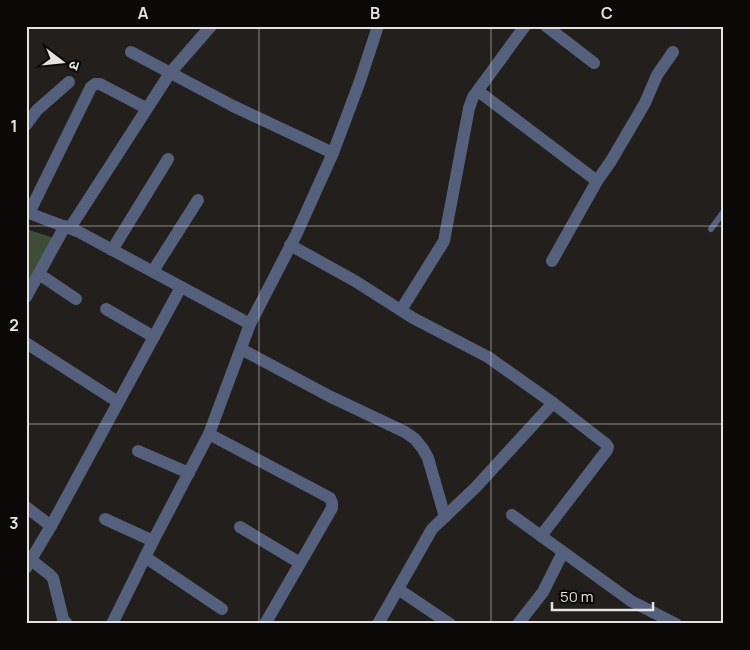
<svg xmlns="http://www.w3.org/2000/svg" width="750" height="650" font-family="Manrope,'Noto Sans Devanagari',sans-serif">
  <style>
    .green { fill: #3e4c38 }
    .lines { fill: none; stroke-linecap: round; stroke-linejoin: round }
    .service { stroke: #55607c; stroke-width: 6 }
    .minor { stroke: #55607c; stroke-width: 12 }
    .grid { fill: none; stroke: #e6e4e2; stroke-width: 1; stroke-opacity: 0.55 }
    .neatline { fill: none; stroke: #e6e4e2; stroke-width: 2 }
    .grid-label { font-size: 16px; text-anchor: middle; font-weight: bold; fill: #e6e4e2 }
  </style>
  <rect width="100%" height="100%" fill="#231f1d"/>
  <path class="green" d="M26,229L54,238L26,287Z"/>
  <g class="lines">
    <path class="service" d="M711,229L724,211"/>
    <g class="minor">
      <path d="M546,26L594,63"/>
      <path d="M131,52L233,106L333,153"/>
      <path d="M478,91L597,181"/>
      <path d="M26,125L37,110L69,82"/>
      <path d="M26,212L79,232L250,324"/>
      <path d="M29,213L91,87L95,84H100L146,108"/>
      <path d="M70,228L170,73L211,26"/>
      <path d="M290,245L355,281L413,318L488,357L553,403L606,444L608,447L607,450L541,536"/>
      <path d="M112,250L168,159"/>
      <path d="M552,261L597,181L611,161L645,103L657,75L673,52"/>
      <path d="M153,271L198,200"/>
      <path d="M39,274L76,299"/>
      <path d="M26,297L65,226"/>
      <path d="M106,309L154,337"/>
      <path d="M401,310L444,241L469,108L473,97L525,26"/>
      <path d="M26,343L118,402"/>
      <path d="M241,349L329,396L405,432L415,439L423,449L428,458L445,517"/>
      <path d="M209,434L330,498L332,503V508L265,624"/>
      <path d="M138,451L189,473"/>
      <path d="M26,507L51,526"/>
      <path d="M512,515L631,601L676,624"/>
      <path d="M105,519L153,541"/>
      <path d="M240,527L300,563"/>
      <path d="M145,557L222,609"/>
      <path d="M31,560L49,574L53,578L63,619L67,624"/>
      <path d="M26,568L51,526L181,287"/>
      <path d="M398,589L450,624"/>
      <path d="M112,624L153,541L209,434L250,324L296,235L333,153L360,81L378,26"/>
      <path d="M378,624L432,529L476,487L553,403"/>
      <path d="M518,624L543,592L563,552"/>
    </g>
  </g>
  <path class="grid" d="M259,26V624M491,26V624M26,226H724M26,424H724"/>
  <rect width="750" height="650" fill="none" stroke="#0b0a08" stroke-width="55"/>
  <g transform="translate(62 62) rotate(106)" stroke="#0b0a08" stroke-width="4" paint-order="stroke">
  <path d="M0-4L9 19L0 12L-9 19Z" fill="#e6e4e2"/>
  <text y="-8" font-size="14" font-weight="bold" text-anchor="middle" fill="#e6e4e2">उ</text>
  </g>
  <path d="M552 602v8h101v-8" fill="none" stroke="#e6e4e2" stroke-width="2.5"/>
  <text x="560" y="602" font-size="15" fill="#e6e4e2" stroke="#0b0a08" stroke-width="4" paint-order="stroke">50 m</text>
  <rect x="28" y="28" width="694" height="594" class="neatline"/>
  <g class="grid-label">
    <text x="143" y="19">A</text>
    <text x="375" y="19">B</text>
    <text x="607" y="19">C</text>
    <text x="14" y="132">1</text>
    <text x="14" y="331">2</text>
    <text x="14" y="529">3</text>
  </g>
</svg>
